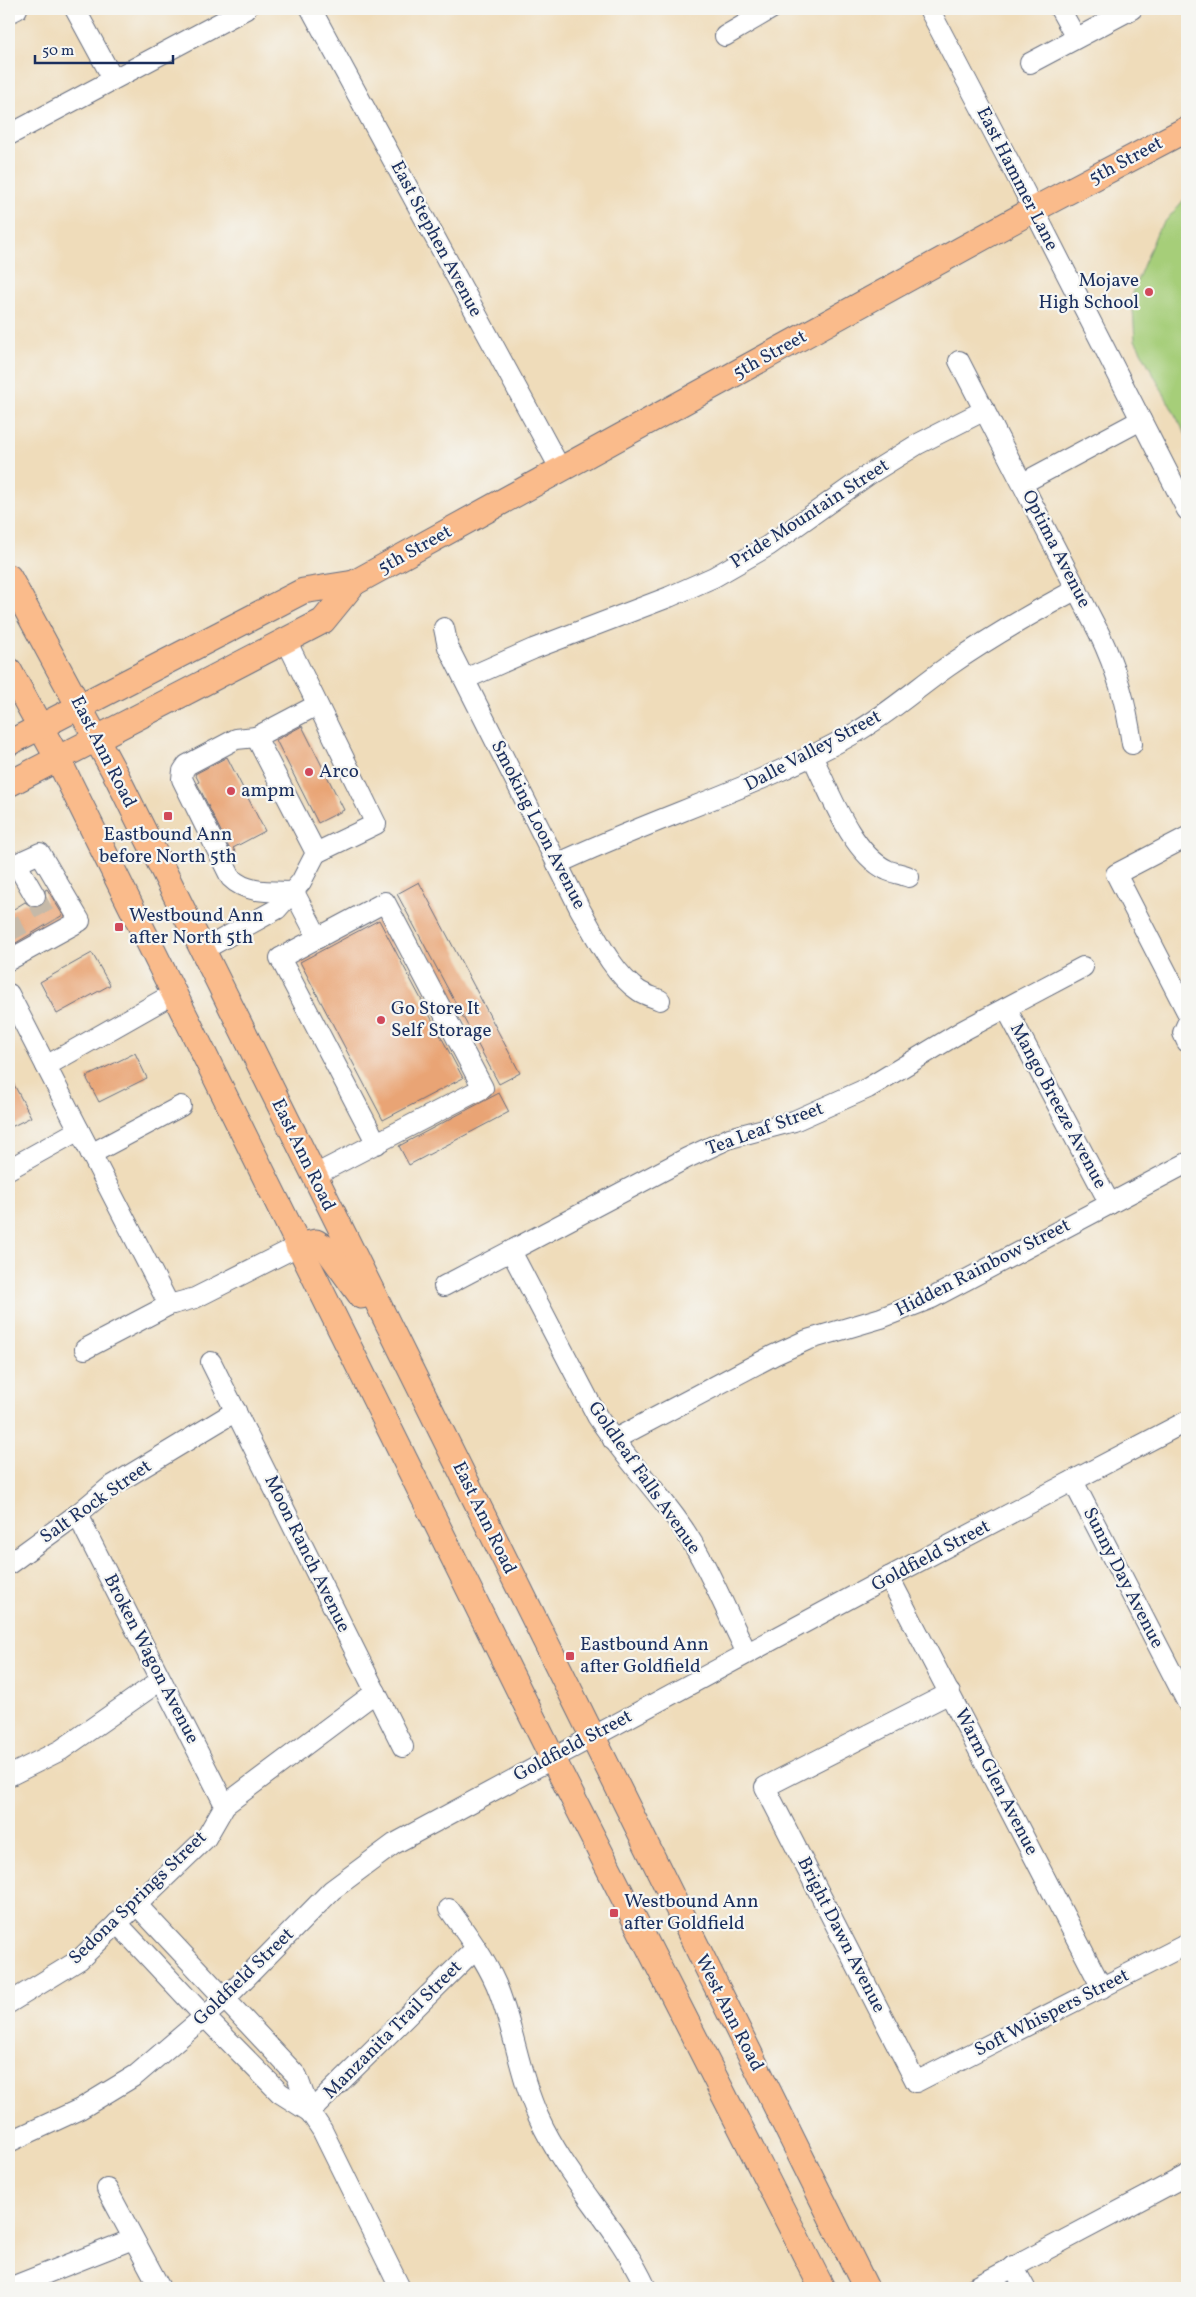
<svg xmlns="http://www.w3.org/2000/svg" width="1196" height="2297" font-family="Vollkorn,serif">
  <style>
    .green { fill: #a6ce79; stroke: #607e6c }
    .building { fill: #e9a475 }
    .lines { fill: none; stroke-linecap: round; stroke-linejoin: round }
    .minor-tunnel { stroke: #c5b9a8; stroke-width: 20; stroke-dasharray: 20 10; stroke-linecap: butt }
    .minor-casing { stroke: #656c7e; stroke-width: 22 }
    .major-casing { stroke: #656c7e; stroke-width: 27 }
    .minor { stroke: #fff; stroke-width: 20 }
    .major { stroke: #fabb8b; stroke-width: 25 }
    .poi-dot { fill: #d1495b; stroke: #f6f6f2; stroke-width: 2 }
    .labels { text-anchor: middle; dominant-baseline: central; stroke-width: 4.5; stroke-linejoin: round; paint-order: stroke }
    .street-label { font-size: 19px; fill: #1b2f5e; stroke: #f6f6f2 }
    .poi-label { font-size: 19px; fill: #1b2f5e; stroke: #f6f6f2; text-anchor: start }
  </style>
  <rect width="100%" height="100%" fill="#f6f6f2"/>
  <filter id="ink" filterUnits="userSpaceOnUse"><feTurbulence type="fractalNoise" baseFrequency=".02" numOctaves="2"/><feDisplacementMap in="SourceGraphic" scale="10" xChannelSelector="R" yChannelSelector="G"/><feConvolveMatrix kernelMatrix="1 2 1 2 8 2 1 2 1" color-interpolation-filters="sRGB"/></filter>
  <filter id="wash" filterUnits="userSpaceOnUse"><feTurbulence type="fractalNoise" baseFrequency=".0096" numOctaves="4" result="noise"/><feDisplacementMap in="SourceGraphic" scale="20" xChannelSelector="R" yChannelSelector="G"/><feGaussianBlur stdDeviation="1.12" result="paint"/><feColorMatrix in="noise" values="0 0 0 0 0 0 0 0 0 0 0 0 0 0 0 0 0 1.4 0 .05"/><feComposite in="paint" operator="in"/></filter>
  <g filter="url(#wash)">
    <rect width="100%" height="100%" fill="#efdcba"/>
    <path class="green" d="M1187,196V437L1135,340L1132,293L1158,230Z"/>
    <g id="blocks">
      <g class="building">
        <path d="M302,726L344,810L318,823L276,740Z"/>
        <path d="M227,757L265,831L233,848L236,853L232,854L197,783L199,782L195,774Z"/>
        <path d="M419,882L520,1073L499,1084L397,894Z"/>
        <path d="M47,889L63,915L9,947V912L25,902L34,908L41,906L45,902V890Z"/>
        <path d="M379,920L463,1078L383,1120L300,962Z"/>
        <path d="M92,953L110,985L57,1014L40,982Z"/>
        <path d="M135,1053L147,1078L99,1102L86,1077Z"/>
        <path d="M9,1075L31,1117L9,1128Z"/>
        <path d="M499,1093L509,1112L409,1165L399,1146Z"/>
      </g>
    </g>
  </g>
  <g filter="url(#ink)">
    <use href="#blocks" fill-opacity="0" stroke="#656c7e" stroke-width="1"/>
    <g class="lines">
      <g class="minor-tunnel">
        <path d="M35,896L49,923"/>
        <path d="M9,920L20,940"/>
      </g>
      <defs>
        <g id="minor">
          <path d="M75,9L113,79"/>
          <path d="M311,9L561,470"/>
          <path d="M929,9L1013,169L1187,510"/>
          <path d="M1060,9L1076,38"/>
          <path d="M9,13L17,9"/>
          <path d="M725,36L771,9"/>
          <path d="M1030,63L1132,9"/>
          <path d="M9,135L246,9"/>
          <path d="M959,361L1099,633C1117,671 1126,702 1132,744"/>
          <path d="M1023,483L1141,420"/>
          <path d="M444,628L448,647L580,909C595,935 613,974 639,991C645,995 653,997 660,1000"/>
          <path d="M286,640L376,824L316,853"/>
          <path d="M465,679L533,649L669,597L714,577L768,546L868,475L918,444L985,410"/>
          <path d="M256,737L236,739L187,765L183,771L182,779L231,878C247,894 272,891 294,892L318,938"/>
          <path d="M812,756C829,790 851,853 887,870C894,873 902,874 909,877"/>
          <path d="M1187,837L1116,874L1187,1012"/>
          <path d="M16,863L35,896"/>
          <path d="M557,864C656,817 760,787 855,733C888,714 916,689 947,667C989,638 1032,613 1077,589"/>
          <path d="M9,867L40,853L80,921L9,960"/>
          <path d="M201,951L277,909L301,882L316,853L256,737L317,705"/>
          <path d="M9,994L169,1305L85,1349"/>
          <path d="M1006,1008L1110,1204"/>
          <path d="M1187,1024L1183,1033L1187,1042"/>
          <path d="M46,1066L173,994"/>
          <path d="M91,1154L181,1106"/>
          <path d="M9,1169L79,1130"/>
          <path d="M313,1176L483,1088L385,902L280,958L377,1144"/>
          <path d="M511,1251L597,1416C621,1453 652,1485 678,1521C707,1561 725,1610 747,1653"/>
          <path d="M444,1286L687,1158L730,1138L794,1121L868,1088L964,1030L1083,967"/>
          <path d="M169,1305L195,1298L298,1246"/>
          <path d="M211,1362L403,1747"/>
          <path d="M613,1440L774,1355L807,1340L881,1318L932,1298L1187,1163"/>
          <path d="M1073,1481L1187,1702"/>
          <path d="M79,1513L85,1530L225,1805"/>
          <path d="M9,1564L79,1513L110,1487L236,1411"/>
          <path d="M889,1577L1102,1988"/>
          <path d="M950,1693L765,1787L916,2082L1187,1944"/>
          <path d="M9,1776L61,1750L161,1680"/>
          <path d="M136,1904L297,2076L310,2112L322,2130L400,2288"/>
          <path d="M449,1909C466,1933 484,1957 496,1984C514,2027 519,2075 539,2118C567,2179 618,2227 646,2288"/>
          <path d="M117,1923L205,2017L280,2093L310,2112"/>
          <path d="M9,2003L79,1960L206,1838L225,1805L376,1692"/>
          <path d="M310,2112L476,1948"/>
          <path d="M9,2142L80,2109L136,2075L225,1999L332,1890L394,1844L889,1577L1187,1421"/>
          <path d="M107,2189L160,2288"/>
          <path d="M1013,2266L1025,2288"/>
          <path d="M9,2288L133,2239"/>
          <path d="M974,2288L1187,2175"/>
        </g>
        <g id="major">
          <path d="M9,577L117,777L866,2288"/>
          <path d="M9,670L58,759L552,1757L822,2288"/>
          <path d="M9,743L303,591L354,583L1033,210L1187,129"/>
          <path d="M9,784L323,621L354,583"/>
          <path d="M298,1246L316,1242L327,1249L361,1296"/>
        </g>
      </defs>
      <use href="#minor" class="minor-casing"/>
      <use href="#major" class="major-casing"/>
      <use href="#minor" class="minor"/>
      <use href="#major" class="major"/>
    </g>
  </g>
  <g class="poi-dot">
    <circle cx="1149" cy="292" r="5"/>
    <circle cx="309" cy="772" r="5"/>
    <circle cx="231" cy="791" r="5"/>
    <rect x="163" y="811" width="10" height="10" rx="2.5"/>
    <rect x="114" y="922" width="10" height="10" rx="2.5"/>
    <circle cx="381" cy="1020" r="5"/>
    <rect x="565" y="1651" width="10" height="10" rx="2.5"/>
    <rect x="609" y="1908" width="10" height="10" rx="2.5"/>
  </g>
  <g class="labels">
    <g class="street-label">
      <text transform="translate(1126 161) rotate(-28)">5th Street</text>
      <text transform="translate(1017 179) rotate(63)">East Hammer Lane</text>
      <text transform="translate(436 239) rotate(62)">East Stephen Avenue</text>
      <text transform="translate(770 355) rotate(-29)">5th Street</text>
      <text transform="translate(810 514) rotate(-33)">Pride Mountain Street</text>
      <text transform="translate(1056 549) rotate(63)">Optima Avenue</text>
      <text transform="translate(415 550) rotate(-29)">5th Street</text>
      <text transform="translate(813 751) rotate(-28)">Dalle Valley Street</text>
      <text transform="translate(103 752) rotate(63)">East Ann Road</text>
      <text transform="translate(538 825) rotate(63)">Smoking Loon Avenue</text>
      <text transform="translate(1058 1106) rotate(62)">Mango Breeze Avenue</text>
      <text transform="translate(765 1129) rotate(-20)">Tea Leaf Street</text>
      <text transform="translate(303 1155) rotate(64)">East Ann Road</text>
      <text transform="translate(983 1268) rotate(-27)">Hidden Rainbow Street</text>
      <text transform="translate(644 1478) rotate(55)">Goldleaf Falls Avenue</text>
      <text transform="translate(96 1502) rotate(-35)">Salt Rock Street</text>
      <text transform="translate(484 1518) rotate(64)">East Ann Road</text>
      <text transform="translate(307 1554) rotate(64)">Moon Ranch Avenue</text>
      <text transform="translate(931 1556) rotate(-28)">Goldfield Street</text>
      <text transform="translate(1123 1578) rotate(63)">Sunny Day Avenue</text>
      <text transform="translate(151 1659) rotate(63)">Broken Wagon Avenue</text>
      <text transform="translate(573 1746) rotate(-28)">Goldfield Street</text>
      <text transform="translate(996 1782) rotate(63)">Warm Glen Avenue</text>
      <text transform="translate(138 1898) rotate(-44)">Sedona Springs Street</text>
      <text transform="translate(841 1935) rotate(63)">Bright Dawn Avenue</text>
      <text transform="translate(244 1977) rotate(-44)">Goldfield Street</text>
      <text transform="translate(729 2013) rotate(63)">West Ann Road</text>
      <text transform="translate(1052 2013) rotate(-27)">Soft Whispers Street</text>
      <text transform="translate(393 2030) rotate(-45)">Manzanita Trail Street</text>
    </g>
    <g class="poi-label">
      <text x="1139" y="281" text-anchor="end">Mojave<tspan x="1139" dy="22">High School</tspan></text>
      <text x="319" y="772">Arco</text>
      <text x="241" y="791">ampm</text>
      <text x="168" y="835" text-anchor="middle">Eastbound Ann<tspan x="168" dy="22">before North 5th</tspan></text>
      <text x="129" y="916">Westbound Ann<tspan x="129" dy="22">after North 5th</tspan></text>
      <text x="391" y="1009">Go Store It<tspan x="391" dy="22">Self Storage</tspan></text>
      <text x="580" y="1645">Eastbound Ann<tspan x="580" dy="22">after Goldfield</tspan></text>
      <text x="624" y="1902">Westbound Ann<tspan x="624" dy="22">after Goldfield</tspan></text>
    </g>
  </g>
  <rect width="1196" height="2297" fill="none" stroke="#f6f6f2" stroke-width="30"/>
  <path d="M35 55v8h138v-8" fill="none" stroke="#1b2f5e" stroke-width="2.5"/>
  <text x="42" y="55" font-size="15" fill="#1b2f5e" stroke="#f6f6f2" stroke-width="4" paint-order="stroke">50 m</text>
</svg>
